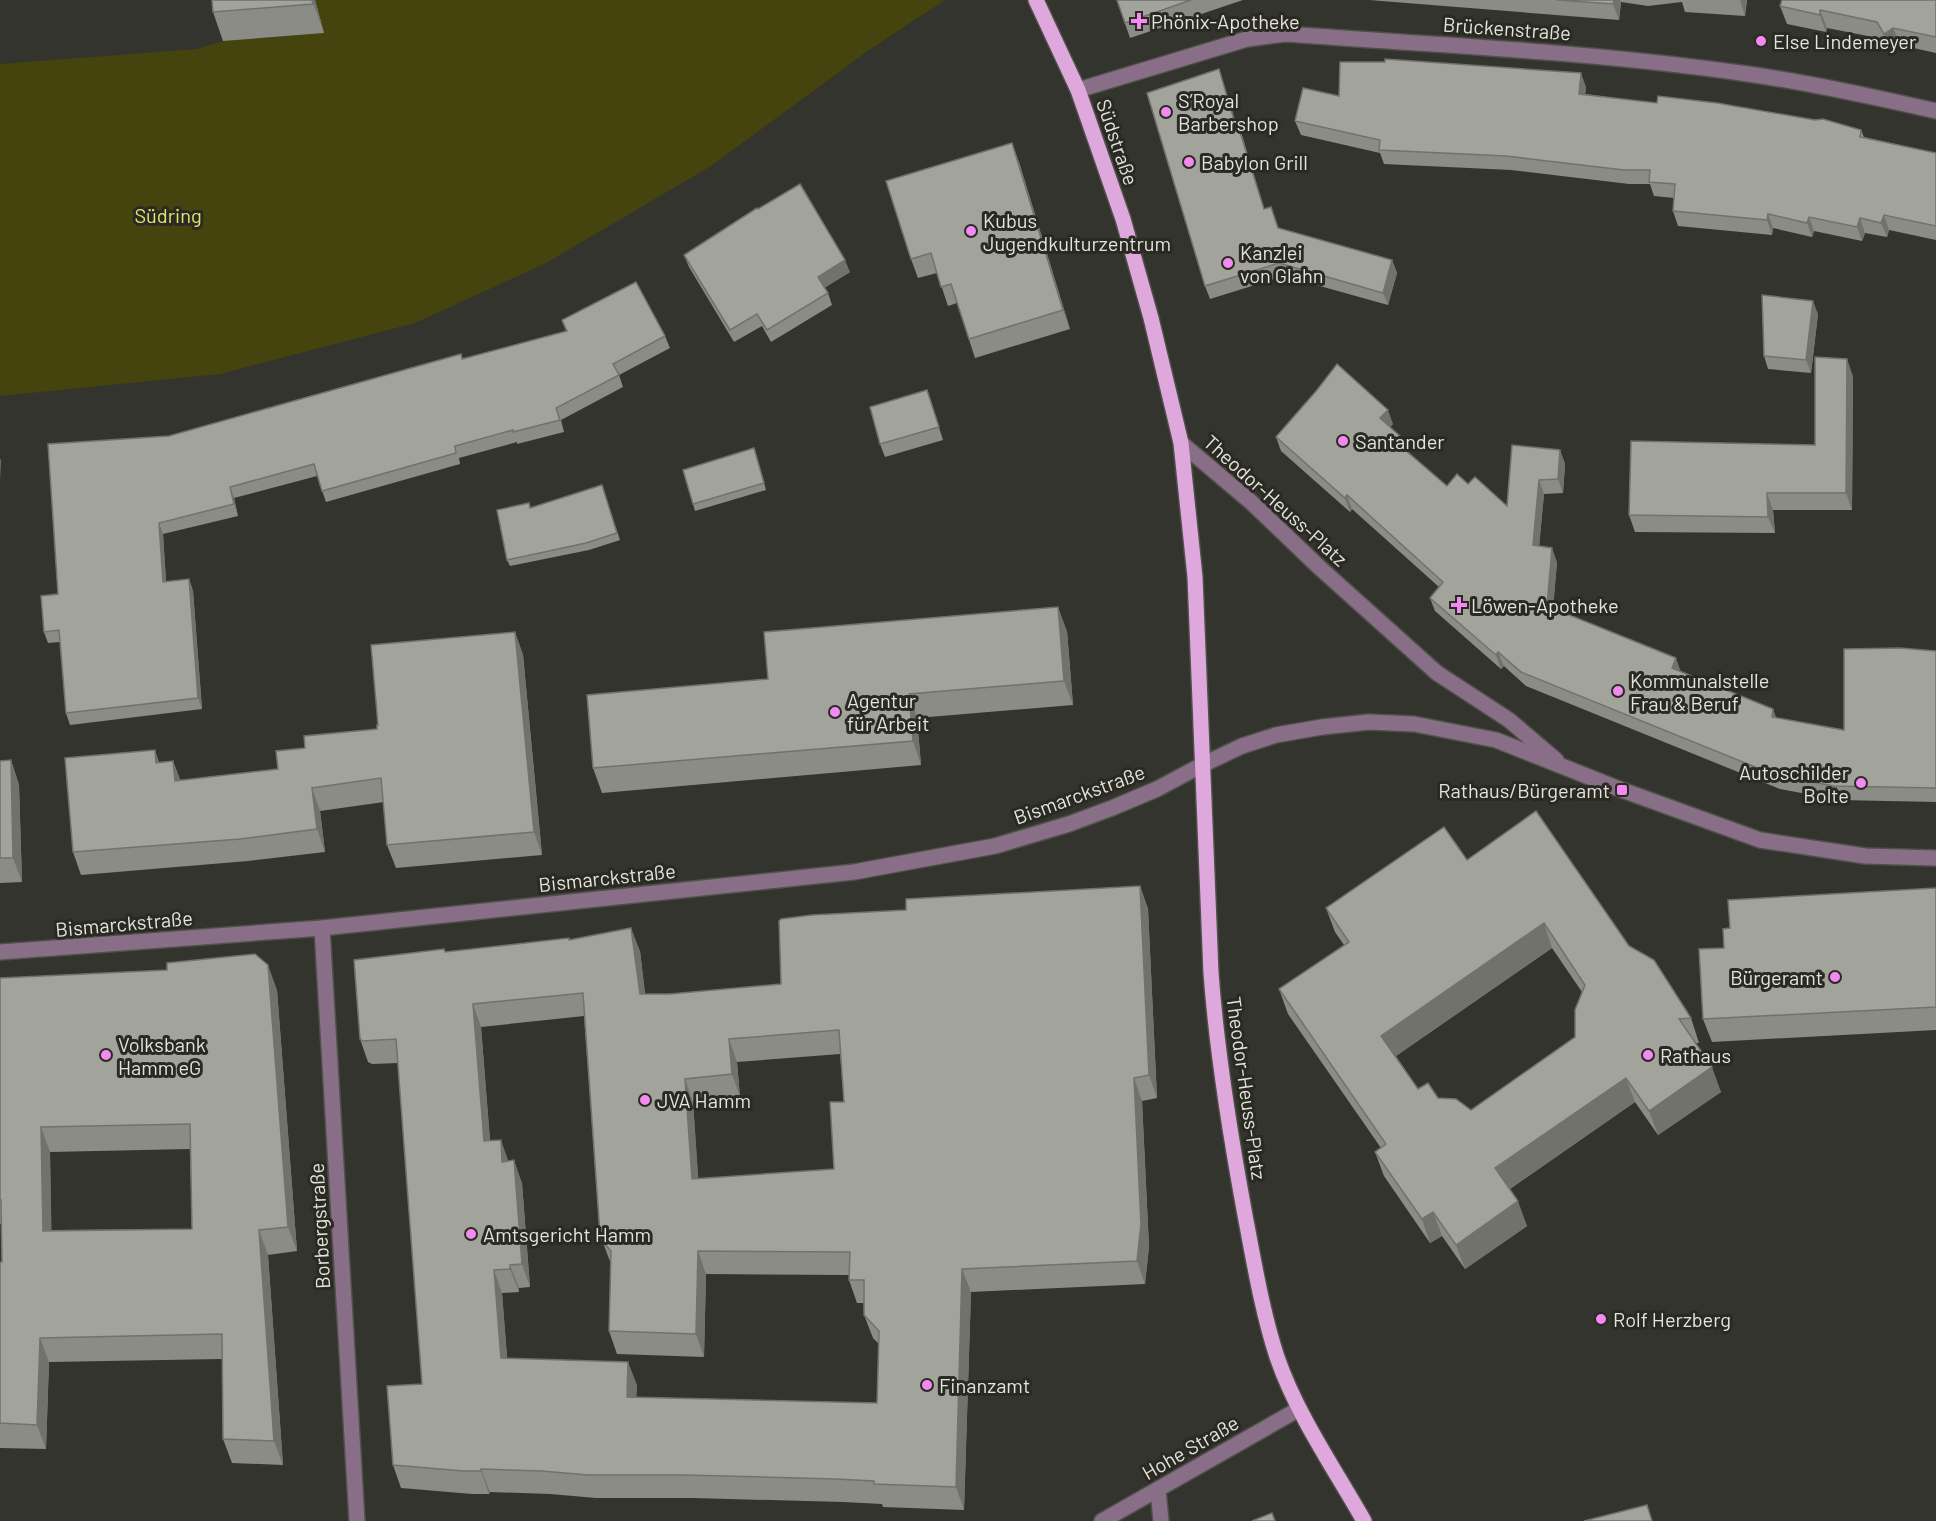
<svg xmlns="http://www.w3.org/2000/svg" width="1936" height="1521" font-family="Barlow,sans-serif">
  <style>
    .green { fill: #45440e }
    .lines { fill: none; stroke-linecap: round; stroke-linejoin: round }
    .minor-casing { stroke: #4f5049; stroke-width: 18 }
    .major-casing { stroke: #4f5049; stroke-width: 18 }
    .minor { stroke: #896e88; stroke-width: 15 }
    .major { stroke: #dea8dd; stroke-width: 15 }
    .wall { fill: #8b8c85; fill-rule: evenodd }
    .shaded-wall { fill: #71726c }
    .building { fill: #a2a39b; stroke: #71726c; stroke-width: 1.5; fill-rule: evenodd }
    .poi-dot { fill: #f28af2; stroke: #2a2a23; stroke-width: 2 }
    .labels { text-anchor: middle; dominant-baseline: central; stroke-width: 6; stroke-linejoin: round; paint-order: stroke }
    .poi-label { font-size: 20px; fill: #e3e3df; stroke: #2a2a23; text-anchor: start }
    .street-label { font-size: 20px; fill: #e3e3df; stroke: #2a2a23 }
    .park-label { font-size: 20px; fill: #e5e46d; stroke: #2a2a23 }
  </style>
  <rect width="100%" height="100%" fill="#33342d"/>
  <path class="green" d="M315,0H945L869,50L711,166L546,263L415,323L220,374L0,396V64L197,49L223,41L323,33Z"/>
  <g class="lines">
    <defs>
      <g id="minor">
        <path d="M1078,90L1247,39L1285,34C1439,45 1595,52 1748,74C1811,83 1874,97 1936,111"/>
        <path d="M1181,443L1251,502L1320,568L1437,673L1509,720L1556,760"/>
        <path d="M322,928L357,1521"/>
        <path d="M0,952L322,928L854,872L995,846L1069,824L1112,808L1157,789L1202,765L1242,746L1276,735L1322,727L1369,722L1414,724L1496,740L1622,790L1760,840L1865,856L1936,858"/>
        <path d="M1158,1490L1161,1521"/>
        <path d="M1102,1521L1299,1409"/>
      </g>
      <path id="major" d="M1036,0L1078,90L1123,219L1151,318L1181,443L1195,577L1211,973C1217,1055 1230,1134 1245,1215C1254,1262 1262,1311 1277,1357C1297,1415 1334,1468 1364,1521"/>
    </defs>
    <use href="#minor" class="minor-casing"/>
    <use href="#major" class="major-casing"/>
    <use href="#minor" class="minor"/>
    <use href="#major" class="major"/>
  </g>
  <g class="wall">
    <path d="M315,0L324,33L223,41L213,12Z"/>
    <path d="M1117,0H1243L1130,38Z"/>
    <path d="M1369,0H1747L1745,16L1685,12L1682,2L1648,6L1621,2L1619,20Z"/>
    <path d="M1936,0V53L1900,45L1890,51L1883,39L1827,28L1826,32L1787,24L1780,6Z"/>
    <path d="M1223,82L1235,120L1236,119L1241,132L1264,209L1279,228L1392,260L1397,273L1388,305L1284,276L1210,299L1205,286Z"/>
    <path d="M1586,87L1585,94L1861,130L1864,137L1936,153V240L1889,230L1887,237L1865,233L1862,241L1814,231L1812,237L1773,228L1772,235L1678,226L1673,211L1674,198L1654,196L1650,184H1629L1511,170L1384,164L1380,153L1301,135L1295,121L1339,96Z"/>
    <path d="M1019,162L1070,329L975,358L957,303L948,306L937,273L918,278L911,259Z"/>
    <path d="M758,209L850,272L824,288L828,293L832,305L771,342L762,326L734,342L689,267L684,255Z"/>
    <path d="M1818,314L1811,373L1768,369L1764,356Z"/>
    <path d="M562,320L665,336L670,348L619,375L623,387L561,420L564,432L517,444V442L459,458L460,464L326,502L317,476L234,498L238,516L163,534L166,582L189,579L193,591L202,709L70,725L66,713L60,642L48,643L44,632L58,594L169,436L461,354L463,359L566,331Z"/>
    <path d="M1853,376L1852,510H1773L1775,533L1635,532L1629,515L1815,445Z"/>
    <path d="M927,390L943,440L885,457L880,444Z"/>
    <path d="M1393,424L1390,427L1405,450L1447,486L1468,484L1507,506L1560,450L1565,464L1563,493L1544,494L1539,546L1557,562L1553,608L1681,672L1773,709L1776,718L1844,730L1936,651V802L1839,800L1780,789L1526,686L1504,666L1501,669L1435,611L1430,598L1439,587L1352,509L1350,512L1281,451L1276,437Z"/>
    <path d="M754,448L766,490L695,511L693,504Z"/>
    <path d="M602,485L620,540L589,550L510,566L507,560L529,503L531,508Z"/>
    <path d="M1067,631L1073,705L917,718L921,765L602,793L593,768L768,679Z"/>
    <path d="M515,632L523,655L542,855L396,868L387,845L384,802L320,811L325,852L248,861L81,875L73,852L159,762L173,761L180,780L278,769L305,748L377,729L378,725Z"/>
    <path d="M11,760L19,785L22,882L0,883V761Z"/>
    <path d="M1467,860L1629,946L1691,1018L1699,1043H1695L1721,1092L1658,1135L1635,1102L1510,1189L1527,1226L1465,1269L1442,1236L1430,1243L1384,1176L1375,1152L1381,1148L1288,1014L1279,989L1344,945L1335,932L1326,908ZM1552,948L1582,992L1575,1037L1471,1110L1438,1098L1418,1089L1396,1056Z"/>
    <path d="M1140,886L1148,909L1157,1098L1142,1101L1149,1247L1145,1284L971,1292L964,1510L883,1507L882,1504L843,1502L693,1498H596L550,1494L490,1492L489,1494H472L401,1488L393,1465L422,1384L398,1063L372,1064L368,1062L360,1039L444,949L445,952L569,940L640,951L645,994H670L781,984L906,910ZM584,1016L600,1235L611,1264L609,1331L617,1354L704,1357L706,1274L849,1275V1280L857,1303H864V1315L873,1338L879,1344L877,1403L636,1397L637,1385L507,1358L502,1293L519,1292V1288L530,1287L522,1183L508,1161L490,1141L481,1027ZM840,1054L844,1102L834,1169L698,1179L693,1102L740,1097L737,1062Z"/>
    <path d="M1936,888V1030L1712,1042L1703,1019L1730,928Z"/>
    <path d="M0,978L277,990L297,1251L268,1255L283,1465L232,1463L223,1439L222,1359L49,1362L46,1449L0,1448V1262H2V1224H0ZM190,1149L192,1229L51,1230L50,1152Z"/>
  </g>
  <g class="shaded-wall">
    <path d="M312,0H315L324,33Z"/>
    <path d="M1614,0H1620L1621,2L1619,20L1613,4Z"/>
    <path d="M1740,0H1747L1745,16Z"/>
    <path d="M1820,10L1827,28L1826,32L1820,15Z"/>
    <path d="M1893,28L1900,45L1890,51L1884,34Z"/>
    <path d="M1581,73L1586,87L1584,108L1579,94Z"/>
    <path d="M1236,119L1241,132L1268,222L1264,209Z"/>
    <path d="M1012,143L1019,162L1070,329L1063,310Z"/>
    <path d="M1768,214L1773,228L1772,235L1767,220Z"/>
    <path d="M1884,215L1889,230L1887,237L1881,223Z"/>
    <path d="M1809,217L1814,231L1812,237L1807,223Z"/>
    <path d="M1860,218L1865,233L1862,241L1857,227Z"/>
    <path d="M845,260L850,272L822,289L818,277Z"/>
    <path d="M1392,260L1397,273L1388,305L1383,293Z"/>
    <path d="M1813,301L1818,314L1811,373L1806,360Z"/>
    <path d="M1847,359L1853,376L1852,510L1846,493Z"/>
    <path d="M1388,410L1393,424L1385,432L1380,418Z"/>
    <path d="M1400,436L1405,450L1396,442Z"/>
    <path d="M1560,450L1565,464L1563,493L1558,479Z"/>
    <path d="M0,458L1,461L0,481Z"/>
    <path d="M1539,480L1544,494L1538,559L1533,545Z"/>
    <path d="M230,487L234,498L238,516L234,504Z"/>
    <path d="M1767,493L1773,510L1775,533L1768,517Z"/>
    <path d="M1347,495L1352,509L1350,512L1345,498Z"/>
    <path d="M159,523L163,534L167,594L163,582Z"/>
    <path d="M1552,548L1557,562L1552,620L1547,606Z"/>
    <path d="M189,579L193,591L202,709L198,698Z"/>
    <path d="M1058,607L1067,631L1073,705L1064,681Z"/>
    <path d="M515,632L523,655L542,855L534,832Z"/>
    <path d="M1498,652L1504,666L1501,669L1496,655Z"/>
    <path d="M1676,658L1681,672L1672,668Z"/>
    <path d="M909,694L917,718L921,765L913,741Z"/>
    <path d="M1773,709L1778,723L1772,717Z"/>
    <path d="M155,750L163,773L156,763Z"/>
    <path d="M11,760L19,785L22,882L13,858Z"/>
    <path d="M173,761L182,784L175,781Z"/>
    <path d="M312,788L320,811L325,852L317,829Z"/>
    <path d="M1140,886L1148,909L1157,1098L1149,1075Z"/>
    <path d="M1544,923L1552,948L1390,1060L1381,1036Z"/>
    <path d="M631,928L640,951L648,1017L640,994Z"/>
    <path d="M268,965L277,990L297,1251L288,1227Z"/>
    <path d="M473,1004L481,1027L492,1164L484,1141Z"/>
    <path d="M729,1039L737,1062L740,1097L732,1074Z"/>
    <path d="M1712,1067L1721,1092L1658,1135L1649,1111Z"/>
    <path d="M1134,1078L1142,1101L1149,1247L1145,1284L1137,1261Z"/>
    <path d="M1626,1078L1635,1102L1504,1193L1495,1168Z"/>
    <path d="M685,1079L693,1102L700,1202L692,1179Z"/>
    <path d="M41,1127L50,1152L52,1255L43,1231Z"/>
    <path d="M501,1140L509,1163L502,1162Z"/>
    <path d="M514,1160L522,1183L530,1287L522,1264Z"/>
    <path d="M1518,1201L1527,1226L1465,1269L1456,1245Z"/>
    <path d="M1433,1212L1442,1236L1430,1243L1422,1219Z"/>
    <path d="M259,1230L268,1255L283,1465L274,1441Z"/>
    <path d="M698,1251L706,1274L704,1357L696,1334Z"/>
    <path d="M510,1265L519,1288V1292L510,1269Z"/>
    <path d="M962,1269L971,1292L964,1510L956,1487Z"/>
    <path d="M494,1270L502,1293L509,1381L501,1358Z"/>
    <path d="M40,1338L49,1362L46,1449L37,1425Z"/>
    <path d="M628,1362L637,1385L635,1420L627,1397Z"/>
    <path d="M481,1469L490,1492L489,1494L481,1471Z"/>
  </g>
  <g class="building">
    <path d="M212,0H312L313,4L213,12Z"/>
    <path d="M1117,0H1191L1125,23Z"/>
    <path d="M1557,0H1614L1613,4Z"/>
    <path d="M1782,0H1936V37L1893,28L1884,34L1877,22L1820,10V15L1780,6Z"/>
    <path d="M1385,59L1581,73L1579,94L1657,103L1658,96L1717,103L1815,120L1823,119L1861,130L1860,137L1936,153V226L1884,215L1881,223L1860,218L1857,227L1809,217L1807,223L1768,214L1767,220L1673,211L1675,184L1649,182L1650,170H1624L1506,156L1379,150L1380,140L1295,121L1303,88L1339,96L1340,62H1385Z"/>
    <path d="M1219,69L1234,120L1236,119L1264,209L1271,207L1278,228L1392,260L1383,293L1279,263L1205,286L1147,93Z"/>
    <path d="M1012,143L1063,310L969,339L951,284L941,287L931,253L911,259L886,181Z"/>
    <path d="M800,184L845,260L818,277L828,293L767,330L757,314L730,330L684,255L757,208L758,209Z"/>
    <path d="M636,282L665,336L613,364L619,375L556,408L560,420L513,432V430L455,446L456,453L322,491L314,464L230,487L234,504L159,523L163,582L189,579L198,698L66,713L59,630L44,632L41,596L58,594L48,444L169,436L461,354L462,359L567,331L562,320Z"/>
    <path d="M1762,295L1813,301L1806,360L1764,356Z"/>
    <path d="M1815,357L1847,359L1846,493H1767L1768,517L1629,515L1631,441L1815,445Z"/>
    <path d="M1337,364L1388,410L1380,418L1400,436L1396,442L1447,486L1457,474L1468,484L1475,477L1507,506L1512,445L1560,450L1558,479L1539,480L1533,545L1552,548L1547,606L1676,658L1672,668L1773,709L1772,717L1844,730V649L1900,648L1936,651V788L1834,786L1775,775L1521,672L1498,652L1496,655L1430,598L1443,582L1347,495L1345,498L1276,437L1317,390Z"/>
    <path d="M927,390L939,427L880,444L870,407Z"/>
    <path d="M754,448L764,483L693,504L683,470Z"/>
    <path d="M602,485L617,533L586,543L507,560L497,510L529,503L530,508Z"/>
    <path d="M1058,607L1064,681L909,694L913,741L593,768L587,695L768,679L764,632Z"/>
    <path d="M515,632L534,832L387,845L381,778L312,788L317,829L240,839L73,852L65,758L155,750L156,763L173,761L175,781L278,769L276,751L305,748L304,736L377,729V725H378L371,645Z"/>
    <path d="M11,760L13,858H0V761Z"/>
    <path d="M1536,811L1629,946L1654,960L1691,1018L1679,1019L1712,1067L1649,1111L1626,1078L1495,1168L1518,1201L1456,1245L1433,1212L1422,1219L1375,1152L1386,1144L1279,989L1349,942L1326,908L1444,827L1467,860ZM1544,923L1585,985L1575,1010V1037L1471,1110L1456,1099L1438,1098L1428,1083L1418,1089L1381,1036Z"/>
    <path d="M1140,886L1149,1075L1134,1078L1141,1224L1137,1261L962,1269L956,1487L874,1484V1481L835,1479L684,1475H588L542,1471L481,1469V1471H463L393,1465L387,1386L422,1384L396,1039L363,1041L360,1039L354,960L444,949L445,952L569,938V940L631,928L640,994H670L781,984L779,921L781,919L812,915L906,910V899ZM583,993L600,1235L603,1242L611,1251L609,1331L696,1334L698,1251L850,1252L849,1280H864V1315L879,1331L877,1403L627,1397L628,1362L501,1358L494,1270L510,1269V1265L522,1264L514,1160L502,1162L501,1140L484,1141L473,1004ZM839,1030L844,1102H830L834,1169L692,1179L685,1079L732,1074L729,1039Z"/>
    <path d="M1936,888V1007L1703,1019L1699,949L1724,948L1723,929L1730,928L1728,900Z"/>
    <path d="M255,954L268,965L288,1227L259,1230L274,1441L223,1439L222,1334L40,1338L37,1425L0,1423V1262H2L1,1200H0V978L167,970V963ZM190,1124L192,1229L43,1231L41,1127Z"/>
    <path d="M1647,1505L1652,1521H1584Z"/>
    <path d="M1272,1513L1275,1521H1252Z"/>
  </g>
  <g class="poi-dot">
    <path d="M1136 12h6v6h6v6h-6v6h-6v-6h-6v-6h6z"/>
    <circle cx="1761" cy="41" r="6"/>
    <circle cx="1166" cy="112" r="6"/>
    <circle cx="1189" cy="162" r="6"/>
    <circle cx="971" cy="231" r="6"/>
    <circle cx="1228" cy="263" r="6"/>
    <circle cx="1343" cy="441" r="6"/>
    <path d="M1456 596h6v6h6v6h-6v6h-6v-6h-6v-6h6z"/>
    <circle cx="1618" cy="691" r="6"/>
    <circle cx="835" cy="712" r="6"/>
    <circle cx="1861" cy="783" r="6"/>
    <rect x="1616" y="784" width="12" height="12" rx="3"/>
    <circle cx="1835" cy="977" r="6"/>
    <circle cx="106" cy="1055" r="6"/>
    <circle cx="1648" cy="1055" r="6"/>
    <circle cx="645" cy="1100" r="6"/>
    <circle cx="471" cy="1234" r="6"/>
    <circle cx="1601" cy="1319" r="6"/>
    <circle cx="927" cy="1385" r="6"/>
  </g>
  <g class="labels">
    <g class="poi-label">
      <text x="1151" y="21">Phönix-Apotheke</text>
      <text x="1773" y="41">Else Lindemeyer</text>
      <text x="1178" y="100">S’Royal<tspan x="1178" dy="23">Barbershop</tspan></text>
      <text x="1201" y="162">Babylon Grill</text>
      <text x="983" y="220">Kubus<tspan x="983" dy="23">Jugendkulturzentrum</tspan></text>
      <text x="1240" y="252">Kanzlei<tspan x="1240" dy="23">von Glahn</tspan></text>
      <text x="1355" y="441">Santander</text>
      <text x="1471" y="605">Löwen-Apotheke</text>
      <text x="1630" y="680">Kommunalstelle<tspan x="1630" dy="23">Frau &amp; Beruf</tspan></text>
      <text x="847" y="700">Agentur<tspan x="847" dy="23">für Arbeit</tspan></text>
      <text x="1849" y="772" text-anchor="end">Autoschilder<tspan x="1849" dy="23">Bolte</tspan></text>
      <text x="1610" y="790" text-anchor="end">Rathaus/Bürgeramt</text>
      <text x="1823" y="977" text-anchor="end">Bürgeramt</text>
      <text x="118" y="1044">Volksbank<tspan x="118" dy="23">Hamm eG</tspan></text>
      <text x="1660" y="1055">Rathaus</text>
      <text x="657" y="1100">JVA Hamm</text>
      <text x="483" y="1234">Amtsgericht Hamm</text>
      <text x="1613" y="1319">Rolf Herzberg</text>
      <text x="939" y="1385">Finanzamt</text>
    </g>
    <g class="street-label">
      <text transform="translate(1507 28) rotate(4)">Brückenstraße</text>
      <text transform="translate(1118 142) rotate(71)">Südstraße</text>
      <text transform="translate(1276 500) rotate(42)">Theodor-Heuss-Platz</text>
      <text transform="translate(1079 794) rotate(-20)">Bismarckstraße</text>
      <text transform="translate(607 877) rotate(-6)">Bismarckstraße</text>
      <text transform="translate(124 923) rotate(-5)">Bismarckstraße</text>
      <text transform="translate(1247 1088) rotate(82)">Theodor-Heuss-Platz</text>
      <text transform="translate(319 1226) rotate(-93)">Borbergstraße</text>
      <text transform="translate(1190 1447) rotate(-30)">Hohe Straße</text>
    </g>
    <g class="park-label">
      <text x="168" y="215">Südring</text>
    </g>
  </g>
</svg>
